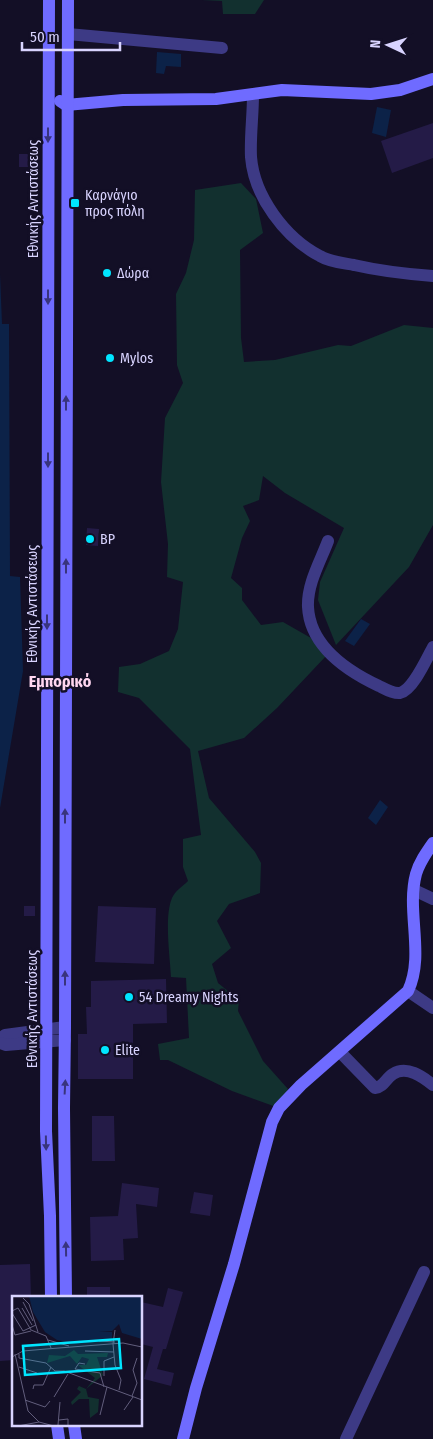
<svg xmlns="http://www.w3.org/2000/svg" width="433" height="1439" font-family="'Fira Sans Condensed',sans-serif">
  <style>
    .green { fill: #12302f }
    .water { fill: #0c2248 }
    .building { fill: #241b47 }
    .lines { fill: none; stroke-linecap: round; stroke-linejoin: round }
    .street { stroke: #3d3a85; stroke-width: 12 }
    .secondary { stroke: #6f6bff; stroke-width: 12 }
    .oneway { fill: #38347d }
    .poi-dot { fill: #00e5ff; stroke: #130f26; stroke-width: 2 }
    .labels { text-anchor: middle; dominant-baseline: central; stroke-width: 5; stroke-linejoin: round; paint-order: stroke }
    .poi-label { font-size: 14px; fill: #d9d4ff; stroke: #130f26; text-anchor: start }
    .street-label { font-size: 14px; fill: #d9d4ff; stroke: #130f26 }
    .quarter-label { font-size: 16px; font-weight: bold; fill: #ffd6f0; stroke: #130f26 }
    .inset-road { fill: none; stroke: #625e7d; stroke-width: 1 }
    .view { fill: #00e5ff; fill-opacity: 0.15; stroke: #00e5ff; stroke-width: 2.5 }
    .inset-edge { fill: none; stroke: #d9d4ff; stroke-width: 2.5 }
  </style>
  <rect width="100%" height="100%" fill="#130f26"/>
  <g class="green">
    <path d="M202,0H264L255,14H223L222,1Z"/>
    <path d="M241,183L256,199L263,233L240,250L241,338L244,362L275,360L338,345L351,346L404,325L433,328V525L409,567L336,645L318,600L320,582L344,528L285,493L263,476L259,500L243,506L250,521L242,538L231,578L242,588V600L261,625L283,622L311,638L327,655L277,708L244,738L198,751L209,798L255,852L261,863L260,893L229,904L217,921L231,948L212,964L218,983L239,1000L238,1011L263,1061L288,1089L279,1108L232,1091L168,1060H160L158,1044L189,1038L186,978L171,977C170,956 164,917 172,898C175,891 183,886 188,881L183,867V839L201,835L190,749L139,698L118,692L119,667L140,664L169,651L178,629L183,582L167,577L168,544L161,482L165,418L183,383L177,365L176,294L186,273L194,240L195,190Z"/>
  </g>
  <g class="water">
    <path d="M157,52L181,54V67L166,66L164,74L156,73Z"/>
    <path d="M377,107L391,110L386,137L372,133Z"/>
    <path d="M0,274L2,324H9L10,576L20,577L23,671L0,808Z"/>
    <path d="M361,619L370,624L354,646L345,641Z"/>
    <path d="M380,800L388,807L376,825L368,818Z"/>
  </g>
  <g class="building">
    <path d="M433,123V158L392,173L381,141Z"/>
    <path d="M19,154H32L31,167H19Z"/>
    <path d="M87,528L99,529L98,546L86,545Z"/>
    <rect x="24" y="906" width="11" height="10"/>
    <path d="M98,906L156,908L154,964L95,962Z"/>
    <path d="M166,979L167,1023L133,1024V1079H78V1034H87L86,1007H91V981Z"/>
    <path d="M92,1116H114L115,1161H92Z"/>
    <path d="M122,1183L159,1188L157,1207L136,1204L138,1238L123,1239L124,1260L91,1261L90,1217L118,1216Z"/>
    <path d="M194,1192L213,1195L210,1216L190,1213Z"/>
    <path d="M30,1264L31,1298H14V1360L0,1361V1265Z"/>
    <rect x="87" y="1287" width="23" height="11"/>
    <path d="M168,1288L183,1292L166,1349H163L157,1369L174,1373L171,1386L144,1379L153,1347L141,1344V1302L163,1307Z"/>
  </g>
  <g class="lines">
    <g class="street">
      <path d="M68,34L222,48"/>
      <path d="M253,95C253,115 250,137 251,157C254,196 285,238 320,256C330,262 343,263 354,265C380,271 406,274 433,276"/>
      <path d="M328,541C320,562 307,584 308,607C310,646 347,671 379,686C385,689 393,694 400,693C413,690 427,658 433,647"/>
      <path d="M414,890L433,899"/>
      <path d="M408,991L433,1008"/>
      <path d="M0,1039L5,1035L65,1027"/>
      <path d="M0,1043L6,1045L65,1040"/>
      <path d="M340,1052L375,1088C384,1087 386,1078 393,1074C407,1065 423,1077 433,1085"/>
      <path d="M346,1439L424,1272"/>
    </g>
    <g class="secondary">
      <path d="M49,0L46,1131L50,1216L51,1298"/>
      <path d="M60,101L66,105L123,100L216,99L282,90L371,94L400,90L433,79"/>
      <path d="M66,1298L64,1108L65,1027L68,0"/>
      <path d="M57,1425L59,1439"/>
      <path d="M74,1425L76,1439"/>
      <path d="M183,1439L196,1388L234,1264L272,1122L279,1108L301,1085L408,991C425,955 406,912 416,874C419,863 426,853 433,843"/>
    </g>
  </g>
  <defs><path id="oneway-solid" d="M-6-.8H1V-3.2L6.5 0L1 3.2V.8H-6Z" transform="scale(1.25)"/></defs>
  <g class="oneway">
    <use href="#oneway-solid" transform="translate(48 135) rotate(90)"/>
    <use href="#oneway-solid" transform="translate(48 297) rotate(90)"/>
    <use href="#oneway-solid" transform="translate(66 403) rotate(-90)"/>
    <use href="#oneway-solid" transform="translate(48 460) rotate(90)"/>
    <use href="#oneway-solid" transform="translate(66 566) rotate(-90)"/>
    <use href="#oneway-solid" transform="translate(47 622) rotate(90)"/>
    <use href="#oneway-solid" transform="translate(65 816) rotate(-90)"/>
    <use href="#oneway-solid" transform="translate(65 978) rotate(-90)"/>
    <use href="#oneway-solid" transform="translate(65 1087) rotate(-87)"/>
    <use href="#oneway-solid" transform="translate(46 1143) rotate(89)"/>
    <use href="#oneway-solid" transform="translate(66 1249) rotate(-91)"/>
  </g>
  <g class="poi-dot">
    <rect x="70" y="198" width="10" height="10" rx="2.5"/>
    <circle cx="107" cy="273" r="5"/>
    <circle cx="110" cy="358" r="5"/>
    <circle cx="90" cy="539" r="5"/>
    <circle cx="129" cy="997" r="5"/>
    <circle cx="105" cy="1050" r="5"/>
  </g>
  <g class="labels">
    <g class="poi-label">
      <text x="85" y="195">Καρνάγιο<tspan x="85" dy="16">προς πόλη</tspan></text>
      <text x="117" y="273">Δώρα</text>
      <text x="120" y="358">Mylos</text>
      <text x="100" y="539">BP</text>
      <text x="139" y="997">54 Dreamy Nights</text>
      <text x="115" y="1050">Elite</text>
    </g>
    <g class="street-label">
      <text transform="translate(33 199) rotate(-90)">Εθνικής Αντιστάσεως</text>
      <text transform="translate(32 604) rotate(-90)">Εθνικής Αντιστάσεως</text>
      <text transform="translate(32 1009) rotate(-90)">Εθνικής Αντιστάσεως</text>
    </g>
    <g class="quarter-label">
      <text x="60" y="681">Εμπορικό</text>
    </g>
  </g>
  <g transform="translate(12 1296)">
    <rect width="130" height="130" fill="#130f26"/>
    <path d="M62,54L66,58L96,57L95,61H85L91,79L74,93L76,101L87,103L86,116L78,122L77,103H67L60,109L59,106L69,96L65,93L67,90L74,93L83,82L66,69H74L77,63L70,61L65,68L58,60L35,67L37,59L53,60Z" fill="#12302f"/>
    <path d="M17,0H130V43L110,37L107,28L100,35L87,36H100V44L63,48L45,44L33,36L21,16Z" fill="#0c2248"/>
    <path class="inset-road" d="M11,2L17,8L26,36M11,6L21,25M10,12L20,29M0,15L6,12L19,34L34,40L39,52M0,17L11,35L24,29M0,29L3,39L19,35M103,34L101,48L103,69L109,84L107,94M36,44L57,50M87,45L103,46M73,55L102,56M3,58L16,115L27,126L42,130M7,58V62L34,67L43,75H52L130,104M0,61L11,55L34,53L111,47L130,51M73,68L67,67L63,73L88,77L92,91M7,71L25,77M92,80V65L102,61M21,93L22,89H31L39,71M120,100L125,87L121,74L125,62M42,101L56,78M13,104L33,111L38,105M112,114L121,101M88,119L95,91M47,124L56,123V129M46,129L48,106M6,130L27,126"/>
    <path class="view" d="M107,43L109,72L13,79L11,50Z"/>
    <rect width="130" height="130" class="inset-edge"/>
  </g>
  <g transform="translate(388 45) rotate(274)" stroke="#130f26" stroke-width="4" paint-order="stroke">
  <path d="M0-4L9 19L0 12L-9 19Z" fill="#d9d4ff"/>
  <text y="-8" font-size="14" font-weight="bold" text-anchor="middle" fill="#d9d4ff">N</text>
  </g>
  <path d="M22 42v8h98v-8" fill="none" stroke="#d9d4ff" stroke-width="2.5"/>
  <text x="30" y="42" font-size="15" fill="#d9d4ff" stroke="#130f26" stroke-width="4" paint-order="stroke">50 m</text>
</svg>
